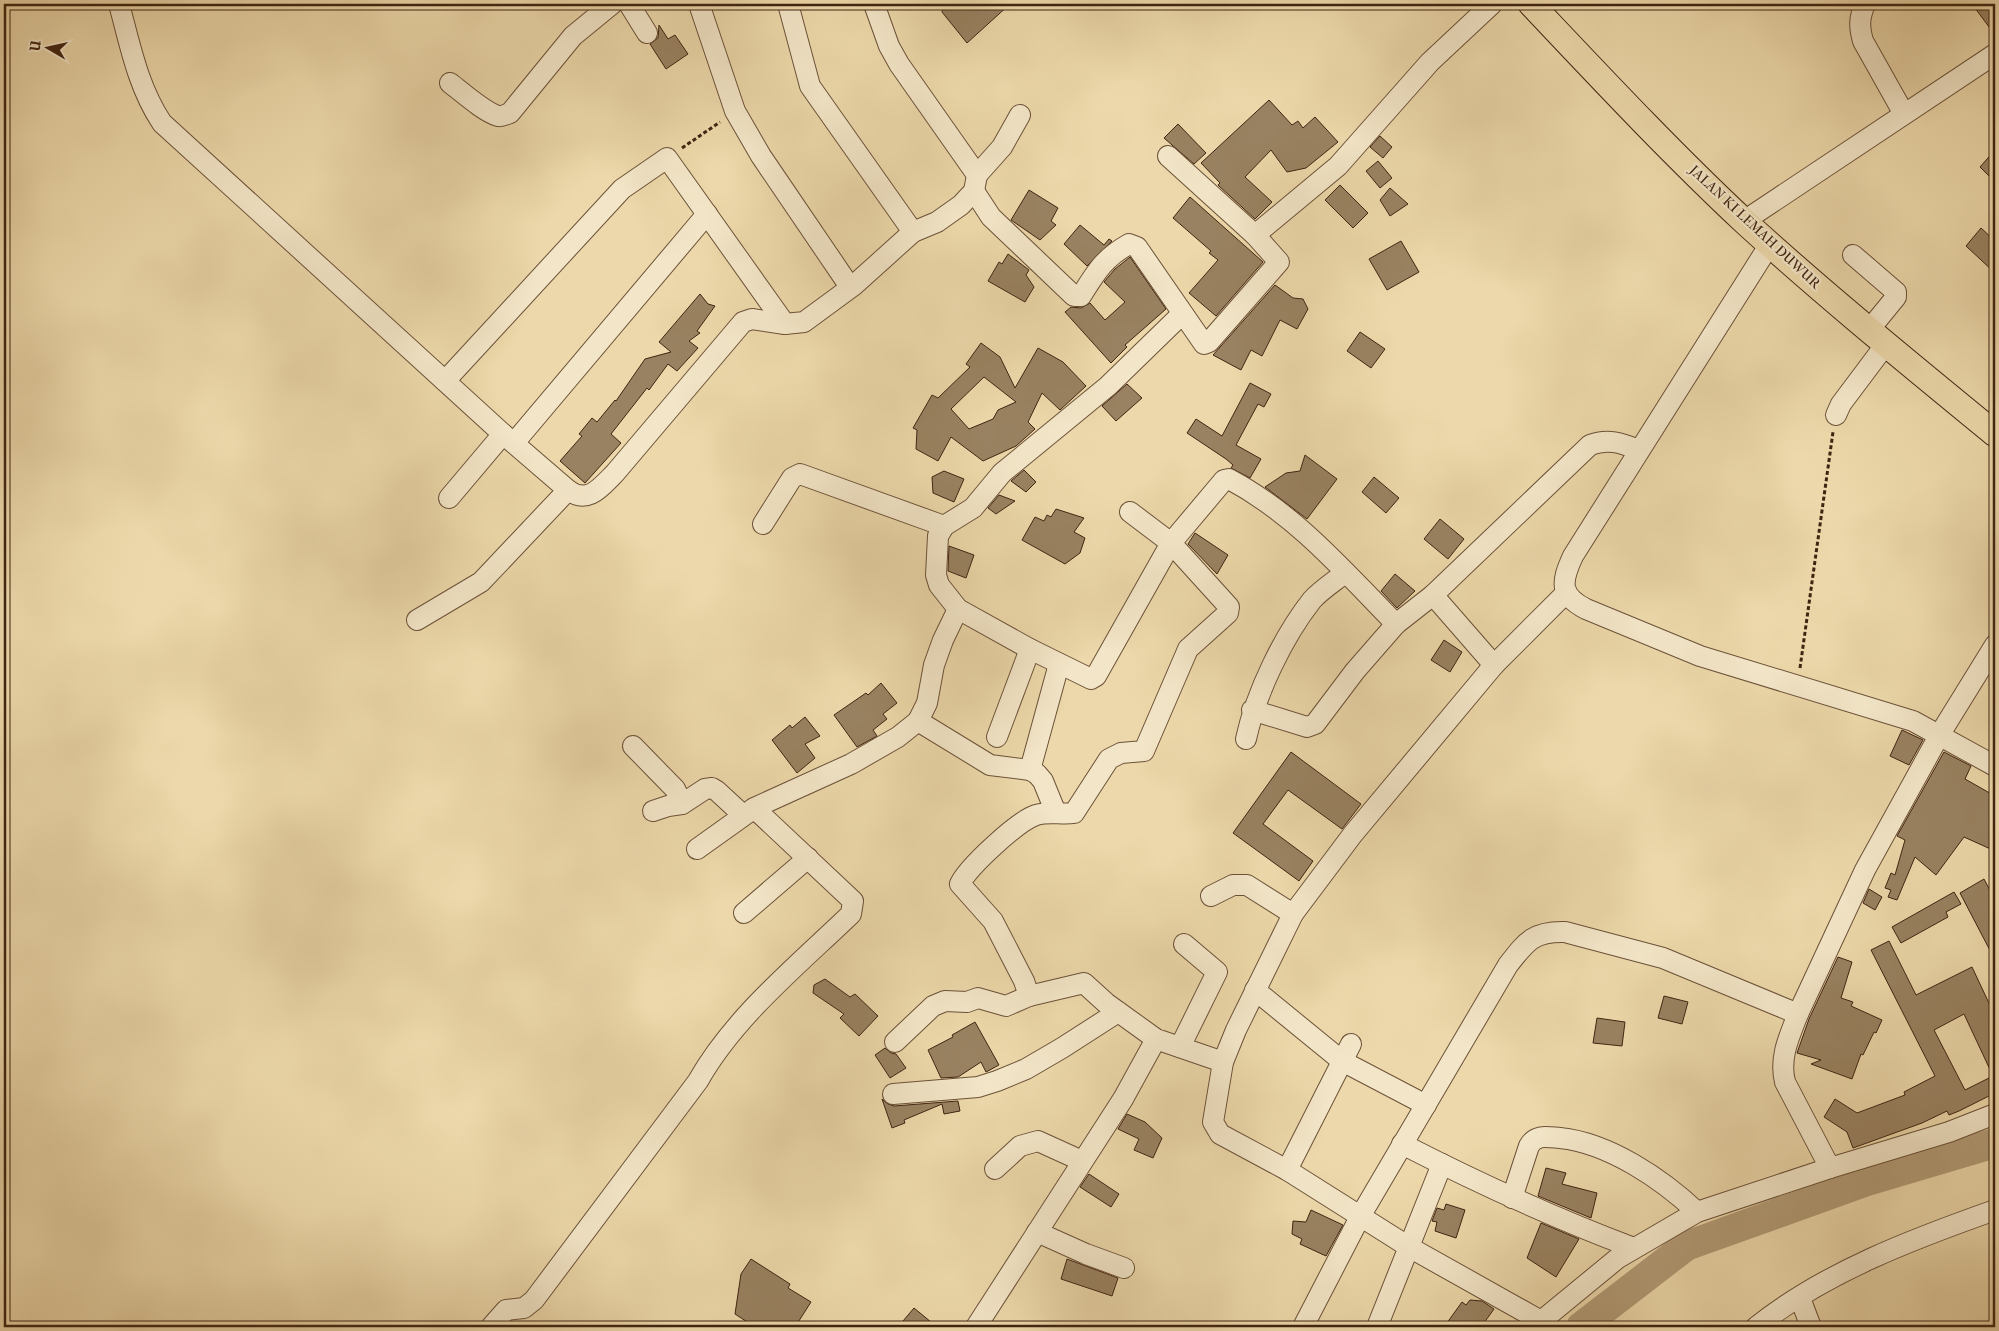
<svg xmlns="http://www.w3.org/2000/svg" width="1999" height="1331" font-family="'IM FELL French Canon',serif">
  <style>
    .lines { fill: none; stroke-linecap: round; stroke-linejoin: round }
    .river { stroke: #b29b76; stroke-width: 30 }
    .building { fill: #998261; stroke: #402412; fill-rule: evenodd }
    .minor-casing { stroke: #6b5138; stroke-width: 22 }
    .major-casing { stroke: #402412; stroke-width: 27 }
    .path { stroke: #402412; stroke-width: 3; stroke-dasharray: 4 2.5; stroke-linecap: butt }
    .minor { stroke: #f3e6c8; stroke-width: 20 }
    .major { stroke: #ecd8aa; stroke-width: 25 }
    .labels { text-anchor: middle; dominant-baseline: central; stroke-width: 4.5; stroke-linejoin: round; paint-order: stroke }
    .street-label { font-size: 14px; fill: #402412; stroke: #f3e6c8 }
  </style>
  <rect width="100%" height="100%" fill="#ecd8aa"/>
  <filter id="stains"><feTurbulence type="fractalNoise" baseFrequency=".004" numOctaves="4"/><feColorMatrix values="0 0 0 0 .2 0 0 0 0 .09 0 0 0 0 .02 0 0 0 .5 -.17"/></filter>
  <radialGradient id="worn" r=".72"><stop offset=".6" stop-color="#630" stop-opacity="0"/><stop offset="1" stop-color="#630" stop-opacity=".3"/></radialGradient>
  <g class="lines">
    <path class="river" d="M1581,1327L1686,1246L1870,1180L1995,1143"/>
  </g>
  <g class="building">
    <path d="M943,4H1010L967,43L942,12Z"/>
    <path d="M1972,4H1991L1995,10V35Z"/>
    <path d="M659,25L668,39L675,35L688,54L666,69L650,44L658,38Z"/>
    <path d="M1269,100L1292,125L1298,121L1303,128L1315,117L1338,142L1306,168L1287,172L1271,150L1245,177L1272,202L1255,219L1218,185L1220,183L1201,163Z"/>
    <path d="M1178,124L1206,153L1194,164L1164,138Z"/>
    <path d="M1380,136L1392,147L1383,158L1370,147Z"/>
    <path d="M1995,150V182L1980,167Z"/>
    <path d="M1378,161L1392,178L1380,188L1366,171Z"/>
    <path d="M1340,185L1368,213L1353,228L1325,200Z"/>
    <path d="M1390,188L1408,204L1390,216L1380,200Z"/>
    <path d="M1029,190L1058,208L1051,221L1056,225L1040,240L1011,220Z"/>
    <path d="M1190,197L1263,262L1216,316L1189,293L1218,260L1209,253L1211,251L1173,218Z"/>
    <path d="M1080,225L1104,245L1109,239L1112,241L1087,266L1064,244Z"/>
    <path d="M1981,228L1995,241V273L1966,246Z"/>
    <path d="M1401,241L1419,272L1387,290L1369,259Z"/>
    <path d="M1008,254L1029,270L1026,275L1034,287L1025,302L988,281L999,262L1002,264Z"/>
    <path d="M1130,257L1166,309L1125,345L1127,347L1111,363L1065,312L1071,307L1081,308L1090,303L1105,320L1125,302L1104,282L1115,269Z"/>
    <path d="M1275,285L1293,298L1303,299L1308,309L1297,329L1280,320L1262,356L1251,350L1241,370L1213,355Z"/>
    <path d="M700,294L708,304L715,306L697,331L700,333L689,341L698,348L677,371L668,364L649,390L647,388L611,434L621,443L585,483L560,461L582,436L579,434L592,418L597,422L615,400L616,401L645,359L671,352L659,342Z"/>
    <path d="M1360,332L1385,349L1371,368L1347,351Z"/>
    <path d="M981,343L1000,357L1015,388L1038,348L1063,362L1086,386L1060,410L1042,393L1028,422L1035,429L1016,446L983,461L951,437L938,461L916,449L917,430L913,428L932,395L938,398L970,367L966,364ZM984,377L1016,402L998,410L993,419L969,429L951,409Z"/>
    <path d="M1250,383L1271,394L1264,407L1258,404L1236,445L1261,459L1250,478L1231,468L1233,465L1226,459L1187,433L1196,419L1222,436Z"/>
    <path d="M1127,384L1142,398L1116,421L1102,406Z"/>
    <path d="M1305,455L1337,479L1307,519L1265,487L1286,473L1300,471Z"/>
    <path d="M1024,470L1036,482L1026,492L1011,481Z"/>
    <path d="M944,471L964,479L954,502L933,493L932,477Z"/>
    <path d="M1374,477L1399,498L1386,513L1362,492Z"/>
    <path d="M999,495L1015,501L996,514L988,508Z"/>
    <path d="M1056,509L1084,518L1074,532L1085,538L1080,553L1065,564L1022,540L1035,517L1044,521L1047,515L1051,517Z"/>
    <path d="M1440,519L1464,539L1448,559L1424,539Z"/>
    <path d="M1195,533L1228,555L1217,574L1188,544Z"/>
    <path d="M949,546L974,555L966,578L948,571Z"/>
    <path d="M1395,574L1415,591L1397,608L1381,591Z"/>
    <path d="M1444,640L1462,652L1450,672L1431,660Z"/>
    <path d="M881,683L897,703L883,714L887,719L873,730L877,736L857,747L834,715L866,693L868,695Z"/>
    <path d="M805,717L820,736L805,744L815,758L797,773L772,740L790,725L792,728Z"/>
    <path d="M1902,730L1923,740L1909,765L1890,756Z"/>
    <path d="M1291,752L1361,804L1342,829L1288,790L1263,824L1313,861L1299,881L1233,833Z"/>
    <path d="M1944,752L1971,766L1965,779L1995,796V851L1964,837L1936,875L1915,857L1897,900L1888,897L1891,890L1885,888L1891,873L1895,875L1905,840L1897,836Z"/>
    <path d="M1984,879L1995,900V960L1960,893Z"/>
    <path d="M1869,889L1882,897L1875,910L1863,903Z"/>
    <path d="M1954,892L1961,904L1946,912L1948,917L1901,943L1892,927Z"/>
    <path d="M1889,941L1916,995L1972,967L1995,1016V1093L1959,1111L1949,1115L1947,1111L1922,1123L1853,1148L1847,1132L1824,1117L1835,1099L1857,1113L1905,1095L1904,1092L1935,1076L1871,950ZM1964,1014L1993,1076L1965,1090L1934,1030Z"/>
    <path d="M1838,957L1852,962L1841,998L1853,1002L1851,1006L1882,1020L1876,1033L1874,1032L1863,1055L1861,1054L1852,1079L1811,1064L1821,1060L1797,1053L1809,1019Z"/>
    <path d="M825,979L850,997L855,994L878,1016L859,1036L840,1018L844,1014L813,993L814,985Z"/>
    <path d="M1664,996L1688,1002L1682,1024L1658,1018Z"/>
    <path d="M1597,1018L1625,1022L1622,1046L1593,1043Z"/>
    <path d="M975,1022L999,1065L986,1072L981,1062L958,1077L941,1078L928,1050L953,1037L952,1035Z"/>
    <path d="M885,1048L891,1053L896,1054L906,1068L890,1078L875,1055Z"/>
    <path d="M882,1099L888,1104L894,1106L958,1101L960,1111L944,1114L942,1104L904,1120L905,1123L892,1128Z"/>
    <path d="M1127,1114L1145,1122L1162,1138L1153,1158L1134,1150L1139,1139L1118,1129Z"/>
    <path d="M1546,1168L1566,1173L1562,1184L1597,1193L1591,1218L1538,1196Z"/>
    <path d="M1089,1174L1119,1194L1111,1207L1080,1187Z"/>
    <path d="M1446,1204L1465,1210L1456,1238L1435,1231L1437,1222L1432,1221L1437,1208L1444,1210Z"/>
    <path d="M1311,1210L1343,1225L1326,1256L1300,1244L1302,1239L1292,1234L1293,1221L1306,1222Z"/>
    <path d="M1541,1223L1579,1239L1556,1277L1527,1258Z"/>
    <path d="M751,1259L790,1284L788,1288L811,1302L795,1327H755L735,1314L741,1274Z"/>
    <path d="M1067,1259L1118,1278L1112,1296L1061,1279Z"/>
    <path d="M1470,1300L1482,1301L1494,1309L1481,1327H1444L1462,1302L1466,1305Z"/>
    <path d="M914,1308L937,1327H898Z"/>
  </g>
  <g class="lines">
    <defs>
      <g id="minor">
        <path d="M119,4C130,45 138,87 162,123L503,434L568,490C588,505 601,487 615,473L743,322L752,319L785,324L804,322L853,286L913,232L937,222L961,205L974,191L977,175L899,64L889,46L874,4"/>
        <path d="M629,4L647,33"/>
        <path d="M699,4L735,111L761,156L850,287"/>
        <path d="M788,4L810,86L913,232"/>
        <path d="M1865,4C1859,18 1859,27 1863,41L1904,114"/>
        <path d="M450,83C462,92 484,112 498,116C502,117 507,114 510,113L573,36L612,4"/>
        <path d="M977,175L1002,147L1020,115"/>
        <path d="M974,191L991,217L1074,296H1081C1096,272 1104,258 1129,244L1137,247L1204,344L1209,342L1279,262L1255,235L1168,156"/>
        <path d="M1744,221L1995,54"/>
        <path d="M1255,235L1338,166L1430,62L1492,4"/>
        <path d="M1770,244L1573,556C1561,582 1559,595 1586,609L1700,656L1913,721L1995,766"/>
        <path d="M1853,255L1896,292V297L1869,330"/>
        <path d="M1182,314L1108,386L1002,473L973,508L944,526L938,536L936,575L939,585L958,609L1030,649L1091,679L1096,676L1171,543L1229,607L1228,613L1188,649L1144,751L1121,753L1109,759L1074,813C1062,815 1049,811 1036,815C1018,821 968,867 960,884L993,921L1024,981L1029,996L1084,983L1106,1003L1156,1039L1223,1062"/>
        <path d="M445,381L622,189L667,158L785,324"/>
        <path d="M1836,415L1841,404L1886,344"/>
        <path d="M514,443L707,214"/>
        <path d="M449,498L503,434"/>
        <path d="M1130,512L1171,543L1224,480L1229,479C1295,514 1344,571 1396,624"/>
        <path d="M763,524L792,478L800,474L944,526"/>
        <path d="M1433,595L1494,665"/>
        <path d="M417,620L481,582L568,490"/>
        <path d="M1252,710L1307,727L1315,724L1355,671L1396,624L1433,595L1590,445C1608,438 1621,443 1639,450"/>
        <path d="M918,721L990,765L1030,770L1037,774L1043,781L1056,813"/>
        <path d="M997,737L1030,649"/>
        <path d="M1246,739C1256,693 1283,637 1312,600C1321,590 1335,581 1345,573"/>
        <path d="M633,746L675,789L682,804"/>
        <path d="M1030,770L1059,664"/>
        <path d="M653,811L668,806L682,804L705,789L712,788L717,791L743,815"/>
        <path d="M697,849L753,809"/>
        <path d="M1211,896L1233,885H1247L1293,914"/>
        <path d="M744,913L808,858"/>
        <path d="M1255,990L1342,1061L1426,1105"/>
        <path d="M1798,1014C1789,1037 1779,1058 1785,1082L1830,1168"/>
        <path d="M895,1042L933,1006L945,1001L967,1002L978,998L1006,1006L1029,996"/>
        <path d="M1180,1047L1217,972L1184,944"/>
        <path d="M893,1094L978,1087L997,1081L1026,1069L1062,1048L1118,1012"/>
        <path d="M1402,1144C1478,1183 1554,1218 1634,1248"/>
        <path d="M995,1169L1020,1146L1038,1141L1082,1161"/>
        <path d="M1287,1170L1351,1044"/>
        <path d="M1512,1198L1529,1146C1536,1134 1547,1137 1560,1138C1609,1143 1662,1179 1697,1212"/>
        <path d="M1037,1232L1086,1254L1124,1268"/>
        <path d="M1800,1298L1811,1327"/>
        <path d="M1541,1321L1409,1247L1287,1170L1220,1134L1213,1122L1223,1062L1236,1030L1293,914L1353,834L1494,665L1566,593"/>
        <path d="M491,1327L506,1310L524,1308L534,1300L698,1081C734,1017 798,965 851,914L853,901L754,808L851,764L898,737L918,721L927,703L934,665L943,640L958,609"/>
        <path d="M976,1327L1123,1099L1156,1039"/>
        <path d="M1303,1327L1361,1215L1508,965C1526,942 1533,931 1565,932L1663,958L1798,1014L1865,870L1940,734L1995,645"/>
        <path d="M1377,1327L1442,1164"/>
        <path d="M1534,1327L1618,1258L1697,1212L1830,1168L1949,1132L1995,1114"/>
        <path d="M1756,1327C1825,1272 1913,1239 1995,1210"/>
      </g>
      <path id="major" d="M1531,4C1601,78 1671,153 1746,223C1826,296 1911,365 1995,434"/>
    </defs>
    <use href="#minor" class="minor-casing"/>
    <use href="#major" class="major-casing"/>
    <g class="path">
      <path d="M682,148L720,122"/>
      <path d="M1800,668L1833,432"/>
    </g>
    <use href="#minor" class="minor"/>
    <use href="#major" class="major"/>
  </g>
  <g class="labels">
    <g class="street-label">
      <text transform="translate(1755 227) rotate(43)">JALAN KI LEMAH DUWUR</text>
    </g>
  </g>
  <rect width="1999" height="1331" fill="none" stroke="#ecd8aa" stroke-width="20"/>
  <rect x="5" y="5" width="1989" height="1321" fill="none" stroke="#402412" stroke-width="2.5"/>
  <rect x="10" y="10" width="1979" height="1311" fill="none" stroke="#402412"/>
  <g transform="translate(48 48) rotate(279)" stroke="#f3e6c8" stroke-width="4" paint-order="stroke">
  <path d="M0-4L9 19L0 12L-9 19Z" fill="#402412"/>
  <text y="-8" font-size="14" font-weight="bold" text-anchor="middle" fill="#402412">U</text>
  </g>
  <rect width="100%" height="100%" filter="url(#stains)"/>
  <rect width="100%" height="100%" fill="url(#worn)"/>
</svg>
